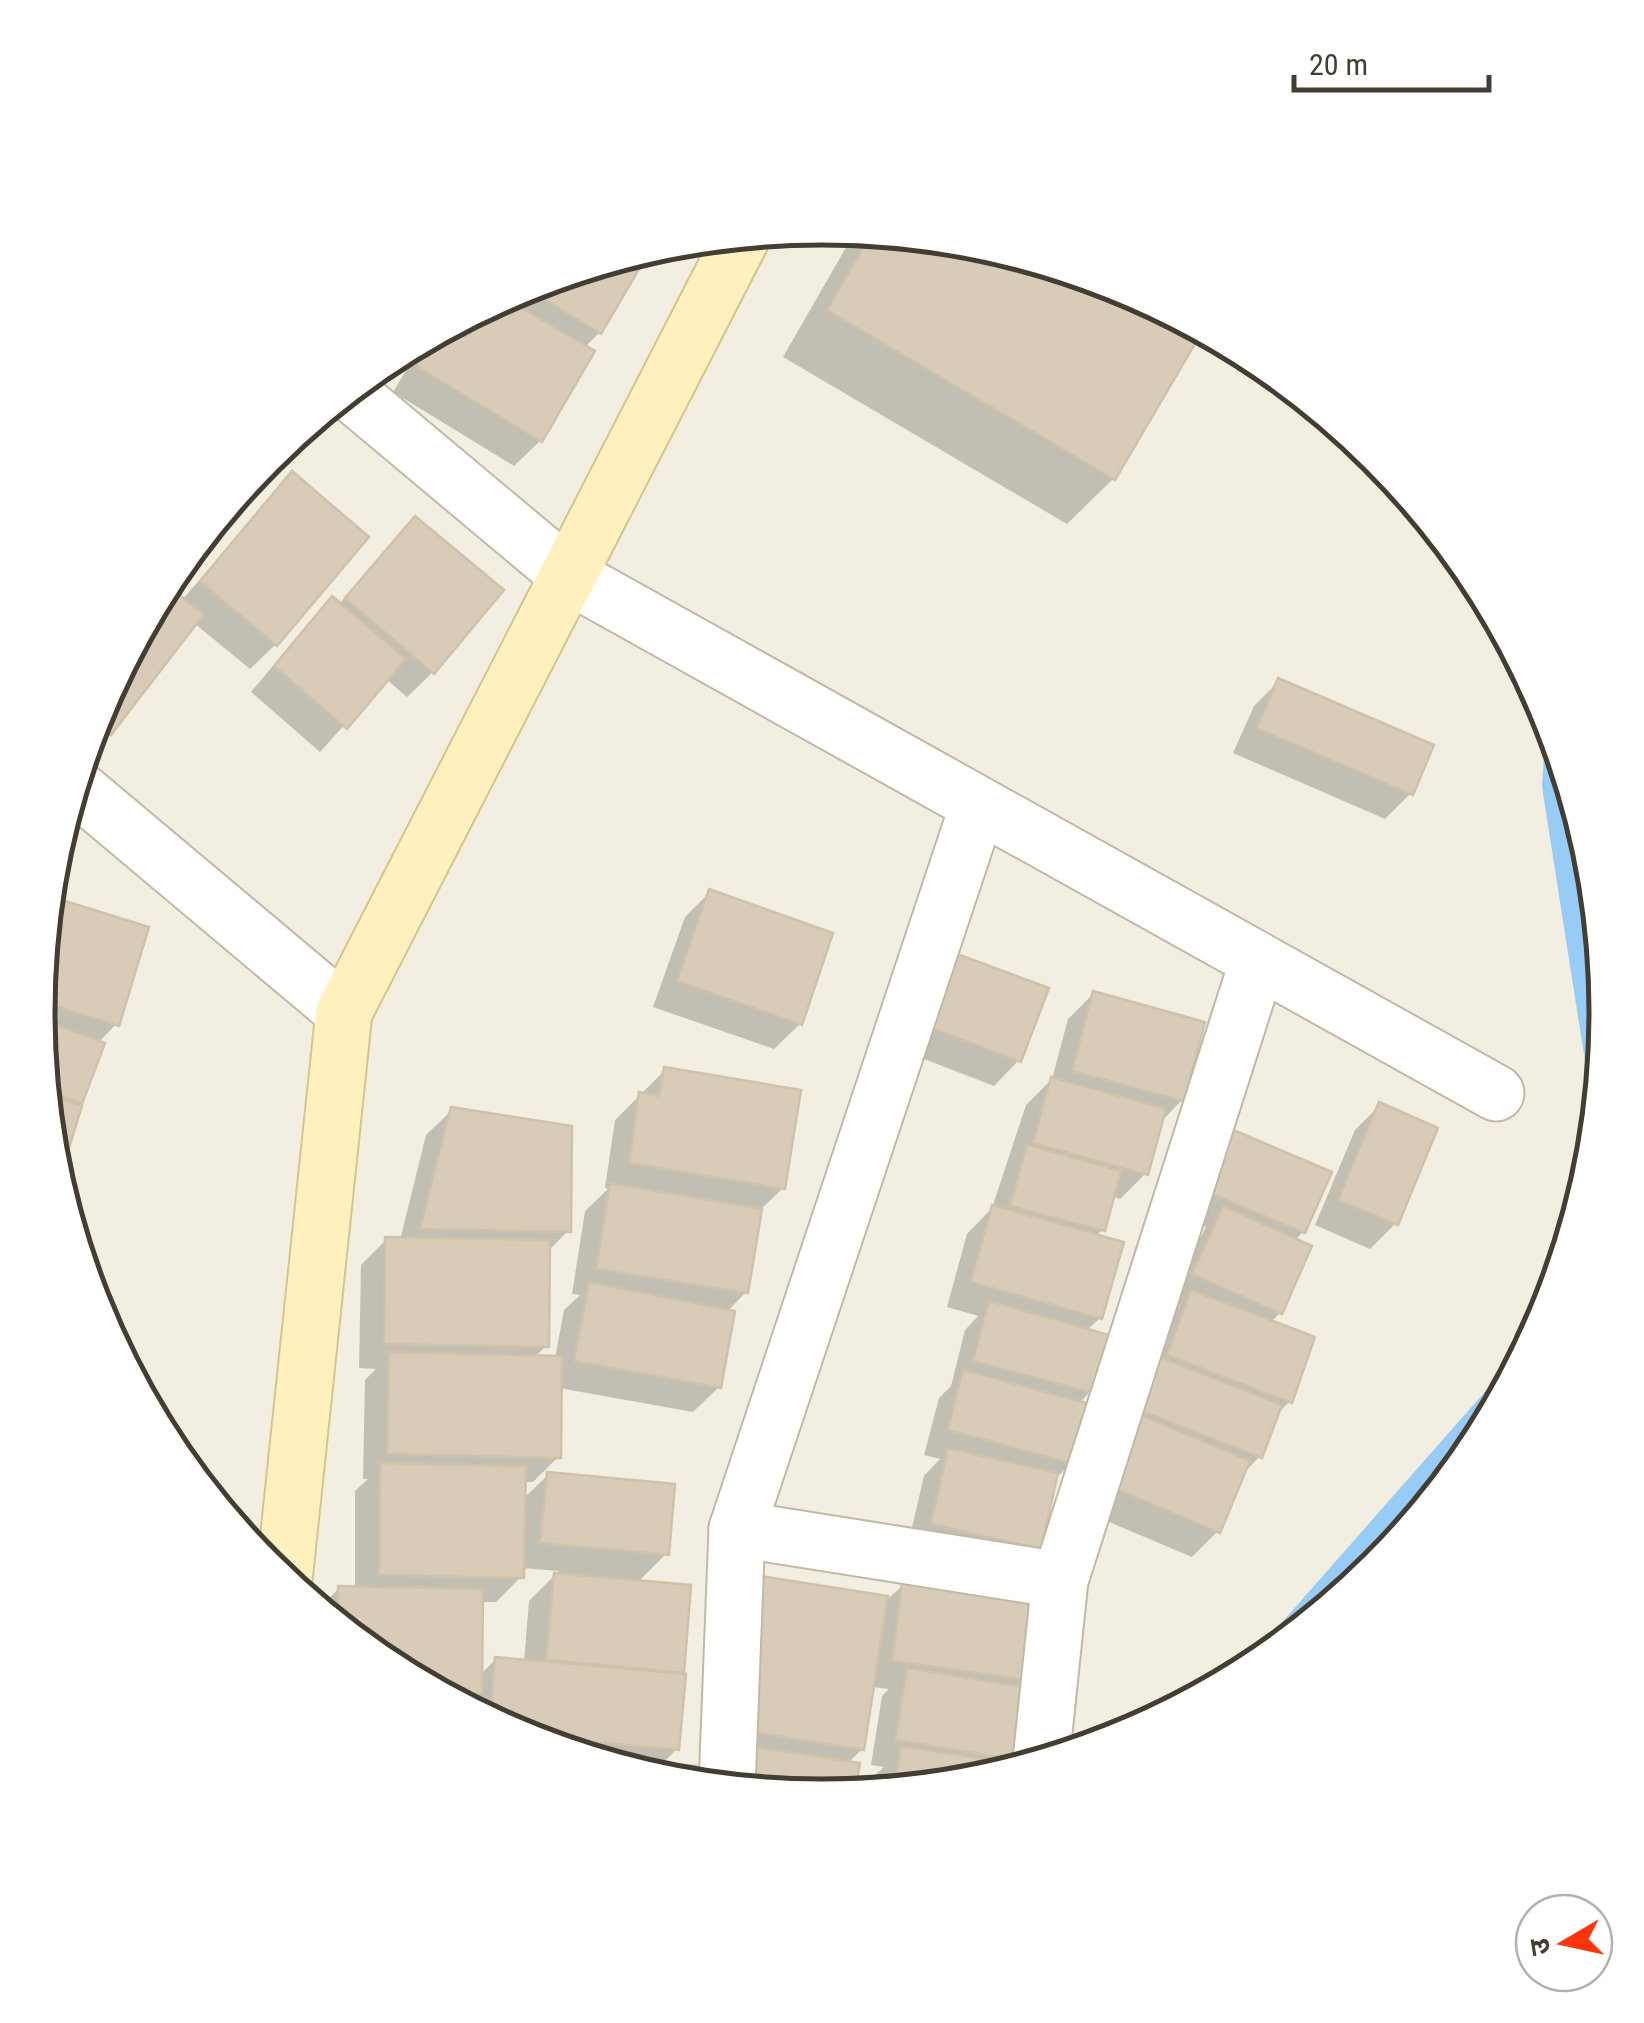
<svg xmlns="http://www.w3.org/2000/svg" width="1644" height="2023" font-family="'Roboto Condensed','Noto Sans Devanagari',sans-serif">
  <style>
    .shadow { fill: #0003; fill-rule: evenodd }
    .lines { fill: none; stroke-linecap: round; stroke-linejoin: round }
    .stream { stroke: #97ccf6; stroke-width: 20 }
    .building { fill: #d8ccb9; stroke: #d0c2a8; stroke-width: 2.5 }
    .street-casing { stroke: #c1b9a6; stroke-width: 59 }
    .secondary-casing { stroke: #d6c58c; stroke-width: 59 }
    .street { stroke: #fff; stroke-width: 55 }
    .secondary { stroke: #fff1be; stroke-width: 55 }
    .rim { fill: none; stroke: #443d32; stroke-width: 5 }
  </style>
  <rect width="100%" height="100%" fill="#f2eee1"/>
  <g class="shadow">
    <path d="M856,230L976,242L1123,287L1201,329L1113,479L1067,524L783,357Z"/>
    <path d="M649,248L599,333L584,348L591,352L540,441L514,466L393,392L425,339L522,287Z"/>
    <path d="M260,466L266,470L166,588L182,600L292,474L276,644L250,669L194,623L109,733L83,759L97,711L170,575Z"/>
    <path d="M415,519L433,672L407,697L386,679L320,752L251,692L307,625L332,600L338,605Z"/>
    <path d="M1279,681L1431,746L1410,794L1385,819L1233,753L1254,706Z"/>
    <path d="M710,892L800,1024L774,1049L653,1007L685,917Z"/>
    <path d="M49,899L146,929L116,1024L98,1043L80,1103L52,1164L38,1012Z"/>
    <path d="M958,957L1019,1060L994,1086L906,1052Z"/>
    <path d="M1093,994L1182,1100L1160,1123L1146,1173L1120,1199L1112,1196L1102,1230L1095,1237L1100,1318L1086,1331L1091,1391L1078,1404L1072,1463L1053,1481L1038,1548L1013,1573L907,1549L924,1476L940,1459L924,1455L939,1398L951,1386L965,1330L978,1316L947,1307L967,1234L992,1208L1026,1105L1052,1079L1068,1019Z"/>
    <path d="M665,1070L783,1188L759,1211L746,1292L727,1312L719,1387L693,1412L559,1388L558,1457L533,1482H523V1499L548,1475L666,1554L637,1583L688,1588L677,1749L661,1765L693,1768L691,1783L668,1781L521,1736L469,1708V1703L466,1706L386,1663L319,1609L339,1588L355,1589V1491L368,1479H363L365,1380L376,1369L359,1368L361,1265L386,1240H400L426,1135L452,1110L568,1231L548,1251L546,1346L534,1358H555L564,1310L580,1295L572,1294L585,1211L608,1189L605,1188L615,1120ZM522,1568L559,1571L529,1601L524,1662L496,1659L479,1676L481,1602H496L522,1576Z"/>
    <path d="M1380,1105L1396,1223L1370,1249L1315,1225L1355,1130Z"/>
    <path d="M1206,1158L1303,1232L1294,1241L1280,1313L1270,1323L1290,1401L1276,1415L1260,1456L1241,1476L1218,1531L1192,1557L1076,1508L1167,1318L1180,1305L1169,1300L1206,1227L1181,1216Z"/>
    <path d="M762,1579L888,1599L903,1585L1025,1679L1016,1688L1015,1759L1008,1766L1012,1770L974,1781L874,1791L876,1774L884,1767L871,1765L882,1696L889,1689L871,1687L862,1749L847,1764L852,1793L821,1796L723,1786Z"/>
  </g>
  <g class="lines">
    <g class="stream">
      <path d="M1555,740L1552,786L1599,1086"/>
      <path d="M1263,1659L1513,1375"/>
    </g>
  </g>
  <g class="building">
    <path d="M872,232L976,242L1123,287L1203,330L1115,480L827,310Z"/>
    <path d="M652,247L601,334L523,286Z"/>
    <path d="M503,297L595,351L542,442L416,366L436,332Z"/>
    <path d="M262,464L269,470L172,585L167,581L170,575Z"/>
    <path d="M292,471L369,537L277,646L200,581Z"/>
    <path d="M415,516L504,590L434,674L345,598Z"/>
    <path d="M165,584L204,614L111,735L94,722L97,711Z"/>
    <path d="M332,596L406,659L347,729L274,666Z"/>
    <path d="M1278,678L1434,745L1413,795L1257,728Z"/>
    <path d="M709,889L833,933L802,1025L677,981Z"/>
    <path d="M49,896L149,927L119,1026L39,1001Z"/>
    <path d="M957,954L1049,988L1021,1062L929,1027Z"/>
    <path d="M1093,991L1205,1022L1184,1101L1072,1071Z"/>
    <path d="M38,1018L105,1043L82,1104L45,1090Z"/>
    <path d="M664,1067L801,1090L785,1189L629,1163L639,1092L659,1096Z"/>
    <path d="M1051,1077L1166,1109L1148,1175L1033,1143Z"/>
    <path d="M46,1094L82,1106L58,1183L52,1164Z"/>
    <path d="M1379,1102L1438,1128L1398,1225L1338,1200Z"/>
    <path d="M451,1107L572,1126L571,1232L420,1229Z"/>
    <path d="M1231,1129L1332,1172L1305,1233L1205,1191Z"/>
    <path d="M1027,1145L1121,1171L1105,1231L1010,1206Z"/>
    <path d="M610,1183L762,1209L748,1293L596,1269Z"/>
    <path d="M992,1205L1124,1242L1102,1319L971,1282Z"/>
    <path d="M1223,1206L1312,1246L1282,1314L1192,1274Z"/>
    <path d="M385,1237L550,1240L549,1347L384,1344Z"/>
    <path d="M589,1282L735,1311L721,1388L574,1361Z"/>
    <path d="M1191,1290L1315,1337L1292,1403L1167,1355Z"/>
    <path d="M989,1301L1109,1335L1093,1393L973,1361Z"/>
    <path d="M389,1352L562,1356L561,1458L387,1454Z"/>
    <path d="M1157,1356L1282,1405L1262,1458L1137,1409Z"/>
    <path d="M963,1370L1090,1404L1074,1464L948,1430Z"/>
    <path d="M1129,1410L1250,1461L1220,1533L1100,1482Z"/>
    <path d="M948,1448L1058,1473L1041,1549L931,1524Z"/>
    <path d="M380,1463L526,1466L524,1578L379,1575Z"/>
    <path d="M547,1472L675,1484L669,1555L540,1543Z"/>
    <path d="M554,1573L691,1585L684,1673L546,1660Z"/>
    <path d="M761,1576L888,1596L864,1750L738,1730Z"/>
    <path d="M902,1582L1038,1600L1027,1680L892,1661Z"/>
    <path d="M338,1586L483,1589L482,1694L441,1693L386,1663L337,1624Z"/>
    <path d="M495,1657L686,1674L679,1750L519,1735L490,1719Z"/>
    <path d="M907,1668L1029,1688L1017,1760L895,1740Z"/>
    <path d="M749,1746L860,1763L855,1793L821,1796L743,1788Z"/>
    <path d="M901,1746L1016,1764L1015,1769L974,1781L894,1789Z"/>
    <path d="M585,1756L696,1766L694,1783L668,1781Z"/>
  </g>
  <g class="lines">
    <defs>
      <g id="street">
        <path d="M348,391L569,576L1496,1093"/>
        <path d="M75,786L344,1012"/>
        <path d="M737,1529L1060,1580"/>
        <path d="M1041,1761L1060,1580L1258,961"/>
        <path d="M727,1787L737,1529L978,806"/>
      </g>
      <path id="secondary" d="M284,1580L344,1012L743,235"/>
    </defs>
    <use href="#street" class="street-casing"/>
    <use href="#secondary" class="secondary-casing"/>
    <use href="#street" class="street"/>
    <use href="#secondary" class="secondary"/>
  </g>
  <path d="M0 0H1644V2023H0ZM55 1012a767 767 0 1 1 1534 0a767 767 0 1 1-1534 0Z" fill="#fff" fill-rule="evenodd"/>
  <path class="rim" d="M55 1012a767 767 0 1 1 1534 0a767 767 0 1 1-1534 0Z"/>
  <g transform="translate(1564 1943) rotate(261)"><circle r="48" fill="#ffffff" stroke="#b4b1ad" stroke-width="2.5"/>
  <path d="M0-8L18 38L0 25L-18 38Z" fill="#ff360b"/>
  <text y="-15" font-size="28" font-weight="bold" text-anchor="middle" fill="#443d32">उ</text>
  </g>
  <path d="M1294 75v15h195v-15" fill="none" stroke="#443d32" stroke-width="5"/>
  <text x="1309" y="75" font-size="30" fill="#443d32" stroke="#ffffff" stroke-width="8" paint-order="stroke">20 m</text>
</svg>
